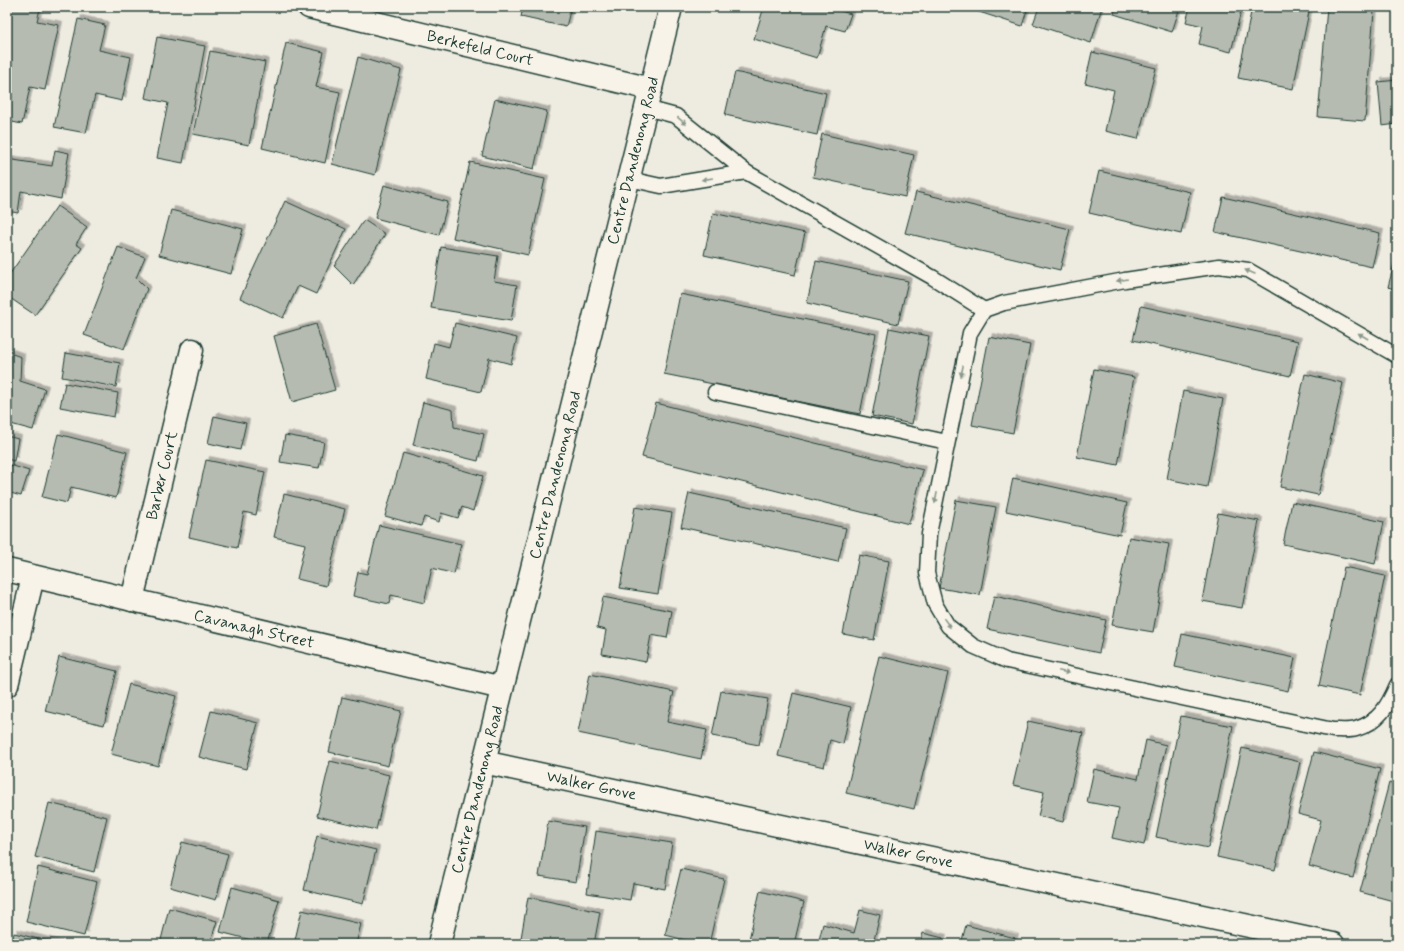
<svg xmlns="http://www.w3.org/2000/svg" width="1404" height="951" font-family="Mynerve,sans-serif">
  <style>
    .building { fill: #b5bbb0; stroke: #1f3d34; filter: url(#shadow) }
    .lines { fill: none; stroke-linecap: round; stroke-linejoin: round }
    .lane-casing { stroke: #1f3d34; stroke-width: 17 }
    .street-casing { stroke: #1f3d34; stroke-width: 25 }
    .secondary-casing { stroke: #1f3d34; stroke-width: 25 }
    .lane { stroke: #f7f3e8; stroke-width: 14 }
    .street { stroke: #f7f3e8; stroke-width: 22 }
    .secondary { stroke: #f7f3e8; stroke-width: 22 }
    .oneway { fill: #8b988e }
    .labels { text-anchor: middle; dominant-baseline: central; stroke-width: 3; stroke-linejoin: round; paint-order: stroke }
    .street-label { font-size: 16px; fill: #1f3d34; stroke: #f7f3e8 }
  </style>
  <defs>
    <filter id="shadow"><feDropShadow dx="3.5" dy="-3.5" stdDeviation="0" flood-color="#0004"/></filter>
  </defs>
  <rect width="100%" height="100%" fill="#eeece1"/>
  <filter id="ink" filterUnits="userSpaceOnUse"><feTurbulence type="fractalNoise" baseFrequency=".025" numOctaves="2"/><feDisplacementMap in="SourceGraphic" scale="8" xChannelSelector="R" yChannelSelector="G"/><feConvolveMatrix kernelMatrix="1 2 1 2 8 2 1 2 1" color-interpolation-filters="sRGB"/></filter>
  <g filter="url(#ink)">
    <g class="building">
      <path d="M8,7H31L40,9L37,21L59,25L45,90L30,87L22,124L7,121V13Z"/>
      <path d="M523,7H571L566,27L521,17Z"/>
      <path d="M764,7H827L851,14L845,31L826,26L817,58L754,39Z"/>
      <path d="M964,7H1028L1022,26Z"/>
      <path d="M1039,7H1102L1091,43L1033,24Z"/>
      <path d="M1116,7H1180L1172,32L1114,14Z"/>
      <path d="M1190,7H1242L1231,52L1199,44L1203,26L1186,22Z"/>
      <path d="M1252,7H1310L1293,89L1238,78Z"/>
      <path d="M1327,7L1374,11L1365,121L1318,117Z"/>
      <path d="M78,19L105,25L99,50L131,57L122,101L95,95L86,133L54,127Z"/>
      <path d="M157,37L205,46L183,163L157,158L168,103L145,98Z"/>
      <path d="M286,43L324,52L316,87L340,92L325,163L262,148Z"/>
      <path d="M210,51L265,62L249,145L193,134Z"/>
      <path d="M1092,52L1156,68L1138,139L1105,131L1114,90L1085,83Z"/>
      <path d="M358,57L401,70L375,175L332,164Z"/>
      <path d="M735,72L826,93L817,135L725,115Z"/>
      <path d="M1397,80V124L1382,126L1378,82Z"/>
      <path d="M495,99L547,111L534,169L482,156Z"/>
      <path d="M822,134L914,155L905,197L813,177Z"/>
      <path d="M55,150L69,153L61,199L21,191L18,213L7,211V159L52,166Z"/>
      <path d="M470,162L545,179L528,255L453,238Z"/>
      <path d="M1099,171L1190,192L1181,234L1089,213Z"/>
      <path d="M384,185L448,202L439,235L375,218Z"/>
      <path d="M916,192L1070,229L1060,270L905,233Z"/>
      <path d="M1223,197L1380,233L1372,267L1215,232Z"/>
      <path d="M285,201L346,229L316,294L298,286L283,318L240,298Z"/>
      <path d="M57,206L87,227L76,244L82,248L35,315L7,296V278Z"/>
      <path d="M171,210L243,229L231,274L159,255Z"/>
      <path d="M713,213L805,233L795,275L704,255Z"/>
      <path d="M364,220L385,234L353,285L334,266Z"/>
      <path d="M118,247L145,257L136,278L147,289L124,349L84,335Z"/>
      <path d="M441,247L498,256L494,281L517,285L511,321L431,308Z"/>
      <path d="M1397,252V290L1388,287Z"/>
      <path d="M816,261L908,281L898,324L807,303Z"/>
      <path d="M680,294L876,334L860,414L664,374Z"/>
      <path d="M1141,306L1298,341L1290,376L1133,340Z"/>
      <path d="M455,323L517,338L511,364L489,358L481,392L426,379L434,343L449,347Z"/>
      <path d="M316,324L335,390L292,402L274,336Z"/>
      <path d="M889,328L929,336L912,424L872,416Z"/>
      <path d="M989,337L1030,345L1013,433L972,425Z"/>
      <path d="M7,352L21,357L20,381L45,389L33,430L7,423Z"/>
      <path d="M66,353L120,363L116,387L62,377Z"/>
      <path d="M1094,369L1134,377L1118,465L1077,457Z"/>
      <path d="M1305,374L1343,383L1318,495L1280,487Z"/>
      <path d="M65,383L118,393L114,417L60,407Z"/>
      <path d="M1183,391L1223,399L1207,487L1167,479Z"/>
      <path d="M423,402L453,410L454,427L484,434L478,461L413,445Z"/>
      <path d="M656,403L923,470L909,524L642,457Z"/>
      <path d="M214,416L246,423L240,450L208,443Z"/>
      <path d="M58,434L127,452L116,498L71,487L67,503L42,497Z"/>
      <path d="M285,435L324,442L319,468L280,462Z"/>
      <path d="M7,436L18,439L14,461L7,459Z"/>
      <path d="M403,453L483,476L473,511L462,507L458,518L441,513L439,522L424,517L421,526L385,516Z"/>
      <path d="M206,460L265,472L256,515L244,512L237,548L189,537Z"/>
      <path d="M7,464L29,471L21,496L7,492Z"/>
      <path d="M1013,478L1127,503L1120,535L1006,511Z"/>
      <path d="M689,493L846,528L838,562L681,527Z"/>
      <path d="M284,494L345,509L326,586L297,579L305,544L274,537Z"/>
      <path d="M956,500L996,507L980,595L939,588Z"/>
      <path d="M1292,502L1384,522L1375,564L1283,544Z"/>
      <path d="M635,507L672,513L658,594L620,588Z"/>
      <path d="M1218,513L1259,521L1242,608L1202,601Z"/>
      <path d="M379,525L461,544L454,574L432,568L424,603L391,595L389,604L353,596L358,572L367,574Z"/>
      <path d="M1129,537L1169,544L1153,632L1112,625Z"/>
      <path d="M859,555L889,561L874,640L843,634Z"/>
      <path d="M1344,567L1385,576L1360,695L1319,686Z"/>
      <path d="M994,596L1106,620L1099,653L987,629Z"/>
      <path d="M603,597L672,611L667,638L651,635L646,662L602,654L606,630L597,628Z"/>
      <path d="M1182,634L1295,658L1288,691L1175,667Z"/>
      <path d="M879,656L948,673L914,809L846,793Z"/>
      <path d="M59,657L117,671L104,725L45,711Z"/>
      <path d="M590,674L674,692L667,722L707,730L701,759L578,733Z"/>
      <path d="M129,684L176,696L158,766L111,754Z"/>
      <path d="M721,691L768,699L759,745L712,736Z"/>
      <path d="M793,693L851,707L843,744L830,740L824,767L778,756Z"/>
      <path d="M342,697L401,711L388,766L329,752Z"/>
      <path d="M211,711L258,723L246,769L199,757Z"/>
      <path d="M1181,716L1233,726L1208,848L1156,837Z"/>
      <path d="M1028,721L1083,733L1063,822L1038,816L1044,792L1013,785Z"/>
      <path d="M1146,740L1166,745L1144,845L1112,838L1119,808L1087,802L1094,769L1138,779Z"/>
      <path d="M1242,748L1300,762L1275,870L1217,857Z"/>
      <path d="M1314,752L1380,769L1353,878L1309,866L1321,820L1298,814Z"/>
      <path d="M330,761L389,775L376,830L317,816Z"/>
      <path d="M1389,783L1397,785V902L1360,892Z"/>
      <path d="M49,803L107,817L94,872L35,857Z"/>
      <path d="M548,821L585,827L576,882L539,876Z"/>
      <path d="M596,831L672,843L665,889L633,883L630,900L587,893Z"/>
      <path d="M317,836L376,850L363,904L304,890Z"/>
      <path d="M182,842L228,854L216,900L170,887Z"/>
      <path d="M38,867L97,882L84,936L26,922Z"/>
      <path d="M681,869L724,879L709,944H702L665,935Z"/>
      <path d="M232,887L279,900L267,944L220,932Z"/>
      <path d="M760,891L804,902L794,944H748Z"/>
      <path d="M528,897L600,912L594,944L574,943V944H520Z"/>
      <path d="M169,908L217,921L210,944H160Z"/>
      <path d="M302,910L361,924L356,944H294Z"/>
      <path d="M860,910L880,915L873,944H818L823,924L854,933Z"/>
      <path d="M966,925L1015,938L1013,944H961Z"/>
      <path d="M14,933L59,944H12Z"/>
      <path d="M923,933L943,938L941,944H920Z"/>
    </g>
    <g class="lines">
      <defs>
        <g id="lane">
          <path d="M646,108L676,116L746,172L932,277L984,310"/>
          <path d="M629,179L661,186L746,172"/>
          <path d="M1397,356L1248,270L1219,266L1125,280L1004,303L984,310L970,333L929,534L927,573L935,604L948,626L973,646L1007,661L1333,730C1340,730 1349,731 1356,729C1379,722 1388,706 1397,685"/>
          <path d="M715,392L947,442"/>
        </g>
        <g id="street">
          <path id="s1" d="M309,7L651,89"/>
          <path id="s2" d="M7,570L502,688"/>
          <path id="s3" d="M132,600L192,350"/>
          <path d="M7,685L33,577"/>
          <path id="s4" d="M483,762L1333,944"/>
        </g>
        <g id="secondary">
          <path id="s5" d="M439,944L671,7"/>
        </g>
      </defs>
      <use href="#lane" class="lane-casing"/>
      <use href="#street" class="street-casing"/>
      <use href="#secondary" class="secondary-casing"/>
      <use href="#lane" class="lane"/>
      <use href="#street" class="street"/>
      <use href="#secondary" class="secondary"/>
    </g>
    <defs><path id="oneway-solid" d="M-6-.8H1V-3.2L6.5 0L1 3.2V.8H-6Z"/></defs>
    <g class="oneway">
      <use href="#oneway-solid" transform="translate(682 121) rotate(40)"/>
      <use href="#oneway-solid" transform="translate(707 179) rotate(171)"/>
      <use href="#oneway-solid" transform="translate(1250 272) rotate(-157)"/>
      <use href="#oneway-solid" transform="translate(1122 280) rotate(170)"/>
      <use href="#oneway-solid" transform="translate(1363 336) rotate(-150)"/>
      <use href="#oneway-solid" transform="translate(962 371) rotate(102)"/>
      <use href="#oneway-solid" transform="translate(936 498) rotate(101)"/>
      <use href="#oneway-solid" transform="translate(947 623) rotate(54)"/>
      <use href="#oneway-solid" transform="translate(1064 672) rotate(12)"/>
    </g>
  </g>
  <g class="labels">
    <g class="street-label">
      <text stroke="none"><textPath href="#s1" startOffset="176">Berkefeld Court</textPath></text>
      <text stroke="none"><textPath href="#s5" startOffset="807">Centre Dandenong Road</textPath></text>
      <text stroke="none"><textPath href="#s3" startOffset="128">Barber Court</textPath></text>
      <text stroke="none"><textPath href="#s5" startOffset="483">Centre Dandenong Road</textPath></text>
      <text stroke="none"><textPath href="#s2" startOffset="254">Cavanagh Street</textPath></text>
      <text stroke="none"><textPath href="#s4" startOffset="111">Walker Grove</textPath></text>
      <text stroke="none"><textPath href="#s5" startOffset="159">Centre Dandenong Road</textPath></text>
      <text stroke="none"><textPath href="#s4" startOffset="435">Walker Grove</textPath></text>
    </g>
  </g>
  <rect width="1404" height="951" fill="none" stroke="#f7f3e8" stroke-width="24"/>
  <rect x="12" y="12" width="1380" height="927" fill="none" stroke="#1f3d34" stroke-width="1.5" filter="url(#ink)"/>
</svg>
